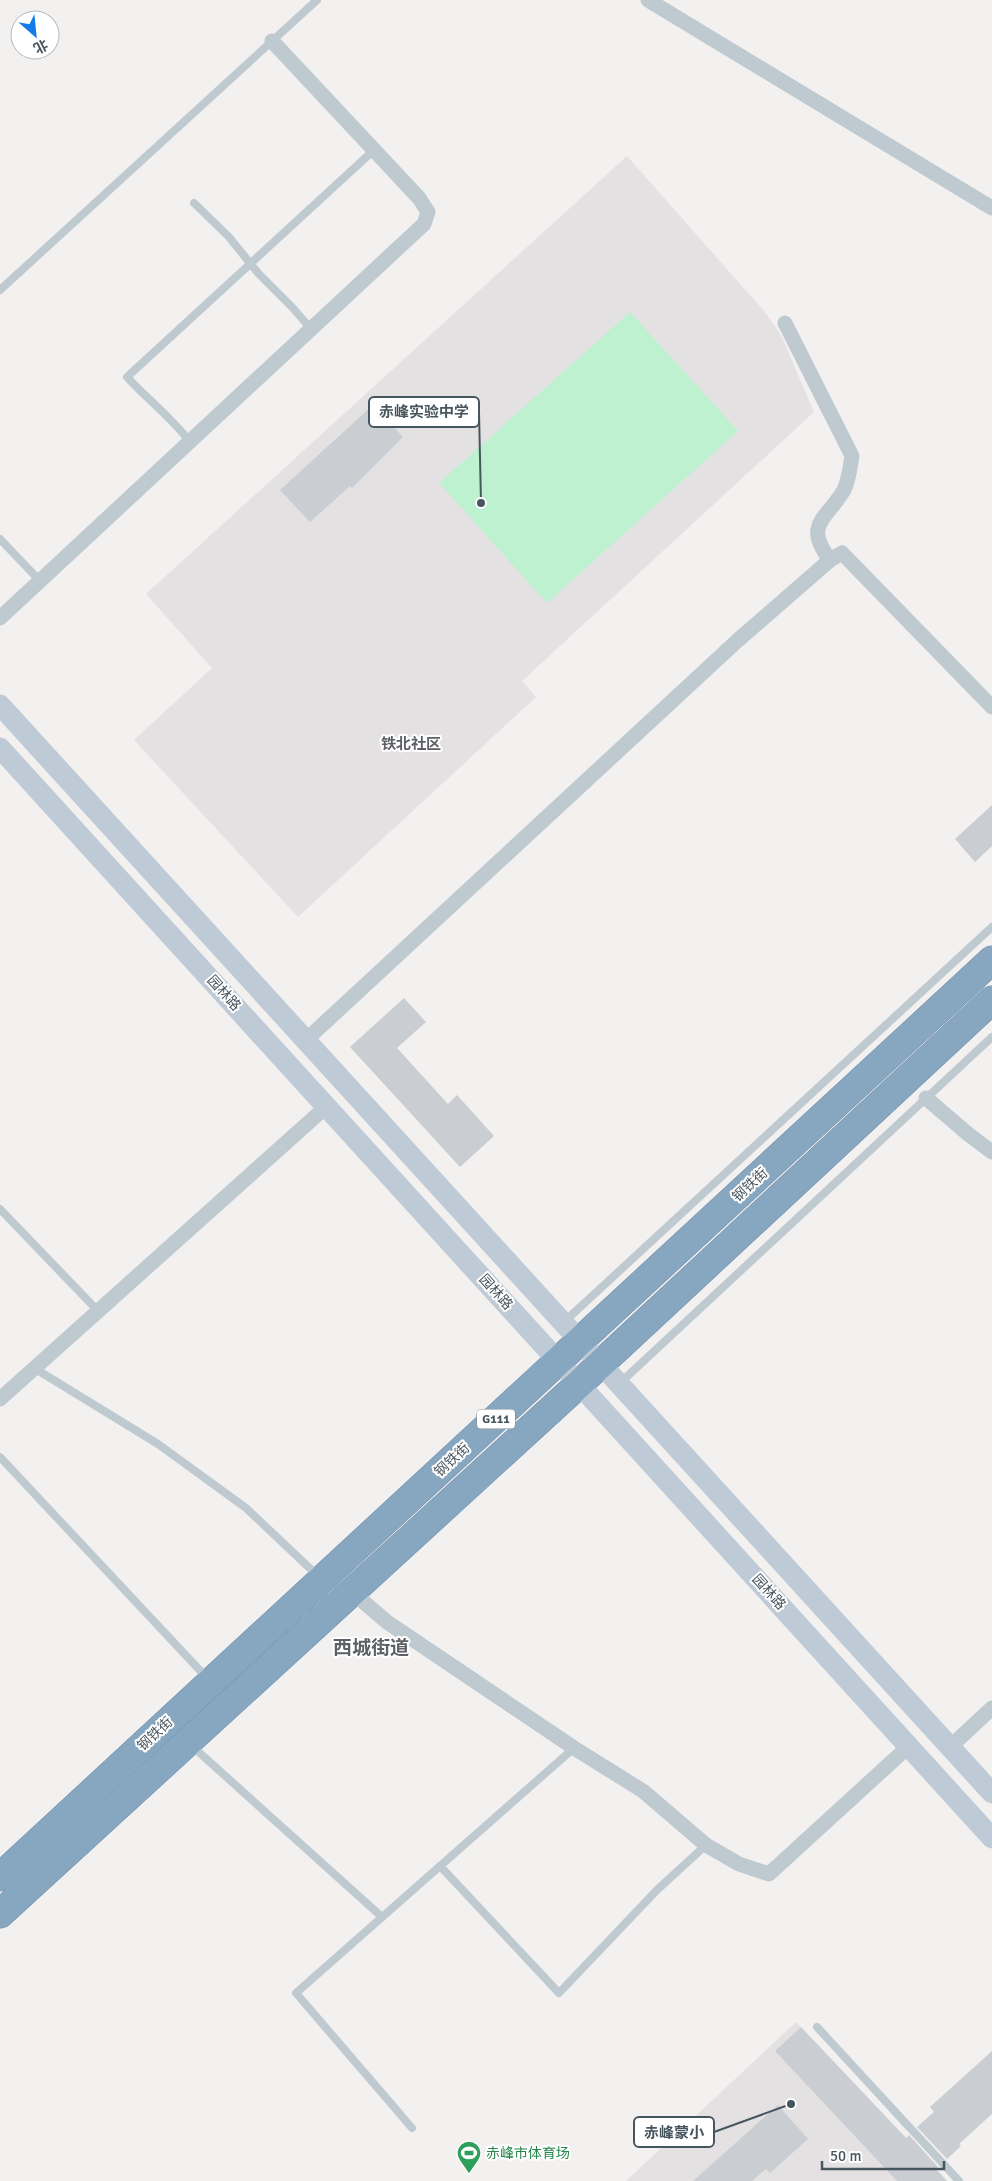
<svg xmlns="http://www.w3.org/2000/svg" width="992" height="2181" font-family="Signika,'Noto Sans SC',sans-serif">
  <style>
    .education { fill: #e4e1e3 }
    .green { fill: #bef1cf }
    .building { fill: #caced3 }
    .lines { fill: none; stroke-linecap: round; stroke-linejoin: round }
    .highway-casing { stroke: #7291ac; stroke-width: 29 }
    .lane { stroke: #bec9d0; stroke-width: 8 }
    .street { stroke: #bec9d0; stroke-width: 15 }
    .secondary { stroke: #becad5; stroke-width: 21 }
    .highway { stroke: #87a6c0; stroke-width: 28 }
    .labels { text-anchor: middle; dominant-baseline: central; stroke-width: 4; stroke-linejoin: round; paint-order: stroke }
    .shield { fill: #fff; stroke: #7e888f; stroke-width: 1 }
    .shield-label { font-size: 12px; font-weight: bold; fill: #47555f }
    .street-label { font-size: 14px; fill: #47555f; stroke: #fff }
    .leisure-label { font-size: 14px; fill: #27864d; stroke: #fff; text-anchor: start }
    .neighbourhood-label { font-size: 15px; font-weight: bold; fill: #5d6166; stroke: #fff }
    .district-label { font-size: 19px; font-weight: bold; fill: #5d6166; stroke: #fff }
    .leader { fill: none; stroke: #47555f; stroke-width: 2 }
    .callout-dot { fill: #47555f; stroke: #fff; stroke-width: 2 }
    .callout { fill: #fff; stroke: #47555f; stroke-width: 2 }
    .callout-label { font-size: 15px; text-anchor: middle; font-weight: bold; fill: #47555f }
  </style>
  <rect width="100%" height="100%" fill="#f3f0f0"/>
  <g class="education">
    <path d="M627,156L764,311L781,335L814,412L522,681L536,697L298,917L134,740L212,668L146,594Z"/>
    <path d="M796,2022L947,2181H626Z"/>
  </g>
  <path class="green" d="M630,312L738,431L547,603L439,483Z"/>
  <g class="building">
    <path d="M373,405L403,437L352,488L350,486L310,522L280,490Z"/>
    <path d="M992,805V846L975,862L955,839Z"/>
    <path d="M404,998L426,1022L397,1048L448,1104L457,1095L494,1136L460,1167L350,1047Z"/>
    <path d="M801,2027L906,2138L909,2135L938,2167L936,2169L947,2181H897L775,2051Z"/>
    <path d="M992,2051V2114L959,2144L961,2146L947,2159L917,2127L934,2112L930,2107Z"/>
    <path d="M778,2105L808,2139L770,2173L766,2169L752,2181H693Z"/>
  </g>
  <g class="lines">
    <defs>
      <g id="highway">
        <path d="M0,1877L992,960"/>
        <path d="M0,1914L579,1384L992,1000"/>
      </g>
    </defs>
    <use href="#highway" class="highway-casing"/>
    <g class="lane">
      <path d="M194,203L229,237L258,273L292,307L311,329"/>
      <path d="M0,290L317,0"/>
      <path d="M190,442C171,417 148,400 127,377L374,150"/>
      <path d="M0,539L40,581"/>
      <path d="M0,1209L98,1311"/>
      <path d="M564,1322L992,927"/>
      <path d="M34,1368L158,1444L246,1508L319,1577"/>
      <path d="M620,1383L992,1037"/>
      <path d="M0,1457L208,1679"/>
      <path d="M192,1746L382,1917"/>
      <path d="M440,1866L559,1993L657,1890L706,1845"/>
      <path d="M817,2027L959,2181"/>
      <path d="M412,2128L296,1993L574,1748"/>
    </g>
    <g class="street">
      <path d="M648,0L992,208"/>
      <path d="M785,323L852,456C850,467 849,480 844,490C826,520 803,524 830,560"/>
      <path d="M0,618L424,224L428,212L419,198L272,41"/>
      <path d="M306,1040L737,641L830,560L842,553L992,707"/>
      <path d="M926,1098L968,1134L992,1152"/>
      <path d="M0,1399L327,1106"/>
      <path d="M352,1592L387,1622L574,1748L643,1791L706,1845L739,1864L769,1874L909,1746"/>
      <path d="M950,1747L992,1708"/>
    </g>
    <g class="secondary">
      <path d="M0,705L992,1793"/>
      <path d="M0,748L992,1838"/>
    </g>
    <use href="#highway" class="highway"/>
  </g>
  <defs>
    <symbol id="stadium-pin" viewBox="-11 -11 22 30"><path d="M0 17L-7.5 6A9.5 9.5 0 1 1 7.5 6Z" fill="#2e9e5b" stroke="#fff"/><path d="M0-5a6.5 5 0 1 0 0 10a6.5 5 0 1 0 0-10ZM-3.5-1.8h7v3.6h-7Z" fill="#fff"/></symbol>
  </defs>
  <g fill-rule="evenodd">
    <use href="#stadium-pin" x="455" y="2139" width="28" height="38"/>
  </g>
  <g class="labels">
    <rect class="shield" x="477" y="1409.5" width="38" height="19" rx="4"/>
    <g class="shield-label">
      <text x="496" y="1419">G111</text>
    </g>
    <g class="street-label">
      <text transform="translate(224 993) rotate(48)">园林路</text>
      <text transform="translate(750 1185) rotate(-43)">钢铁街</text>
      <text transform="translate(496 1292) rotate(48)">园林路</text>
      <text transform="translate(452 1460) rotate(-43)">钢铁街</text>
      <text transform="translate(769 1592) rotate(48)">园林路</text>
      <text transform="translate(155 1734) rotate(-43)">钢铁街</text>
    </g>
    <g class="leisure-label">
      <text x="486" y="2153">赤峰市体育场</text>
    </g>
    <g class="neighbourhood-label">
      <text x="411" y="744">铁北社区</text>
    </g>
    <g class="district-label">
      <text x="371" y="1648">西城街道</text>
    </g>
  </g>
  <path class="leader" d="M481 503L479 412M791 2104L714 2132"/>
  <g class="callout-dot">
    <circle cx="481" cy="503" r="5"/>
    <circle cx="791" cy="2104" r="5"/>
  </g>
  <g class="callout">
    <rect x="369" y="397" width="110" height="30" rx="5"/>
    <rect x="634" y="2117" width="80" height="30" rx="5"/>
  </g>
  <g class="callout-label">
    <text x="424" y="417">赤峰实验中学</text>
    <text x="674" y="2138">赤峰蒙小</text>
  </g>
  <g transform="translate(35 35) rotate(153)"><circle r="24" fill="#ffffff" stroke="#b5bbbf"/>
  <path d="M0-4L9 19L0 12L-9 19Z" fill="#137cea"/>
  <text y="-8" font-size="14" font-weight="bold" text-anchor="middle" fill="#47555f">北</text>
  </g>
  <path d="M822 2161v8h122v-8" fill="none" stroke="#47555f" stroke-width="2.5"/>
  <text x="830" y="2161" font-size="15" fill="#47555f" stroke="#ffffff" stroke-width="4" paint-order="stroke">50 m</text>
</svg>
